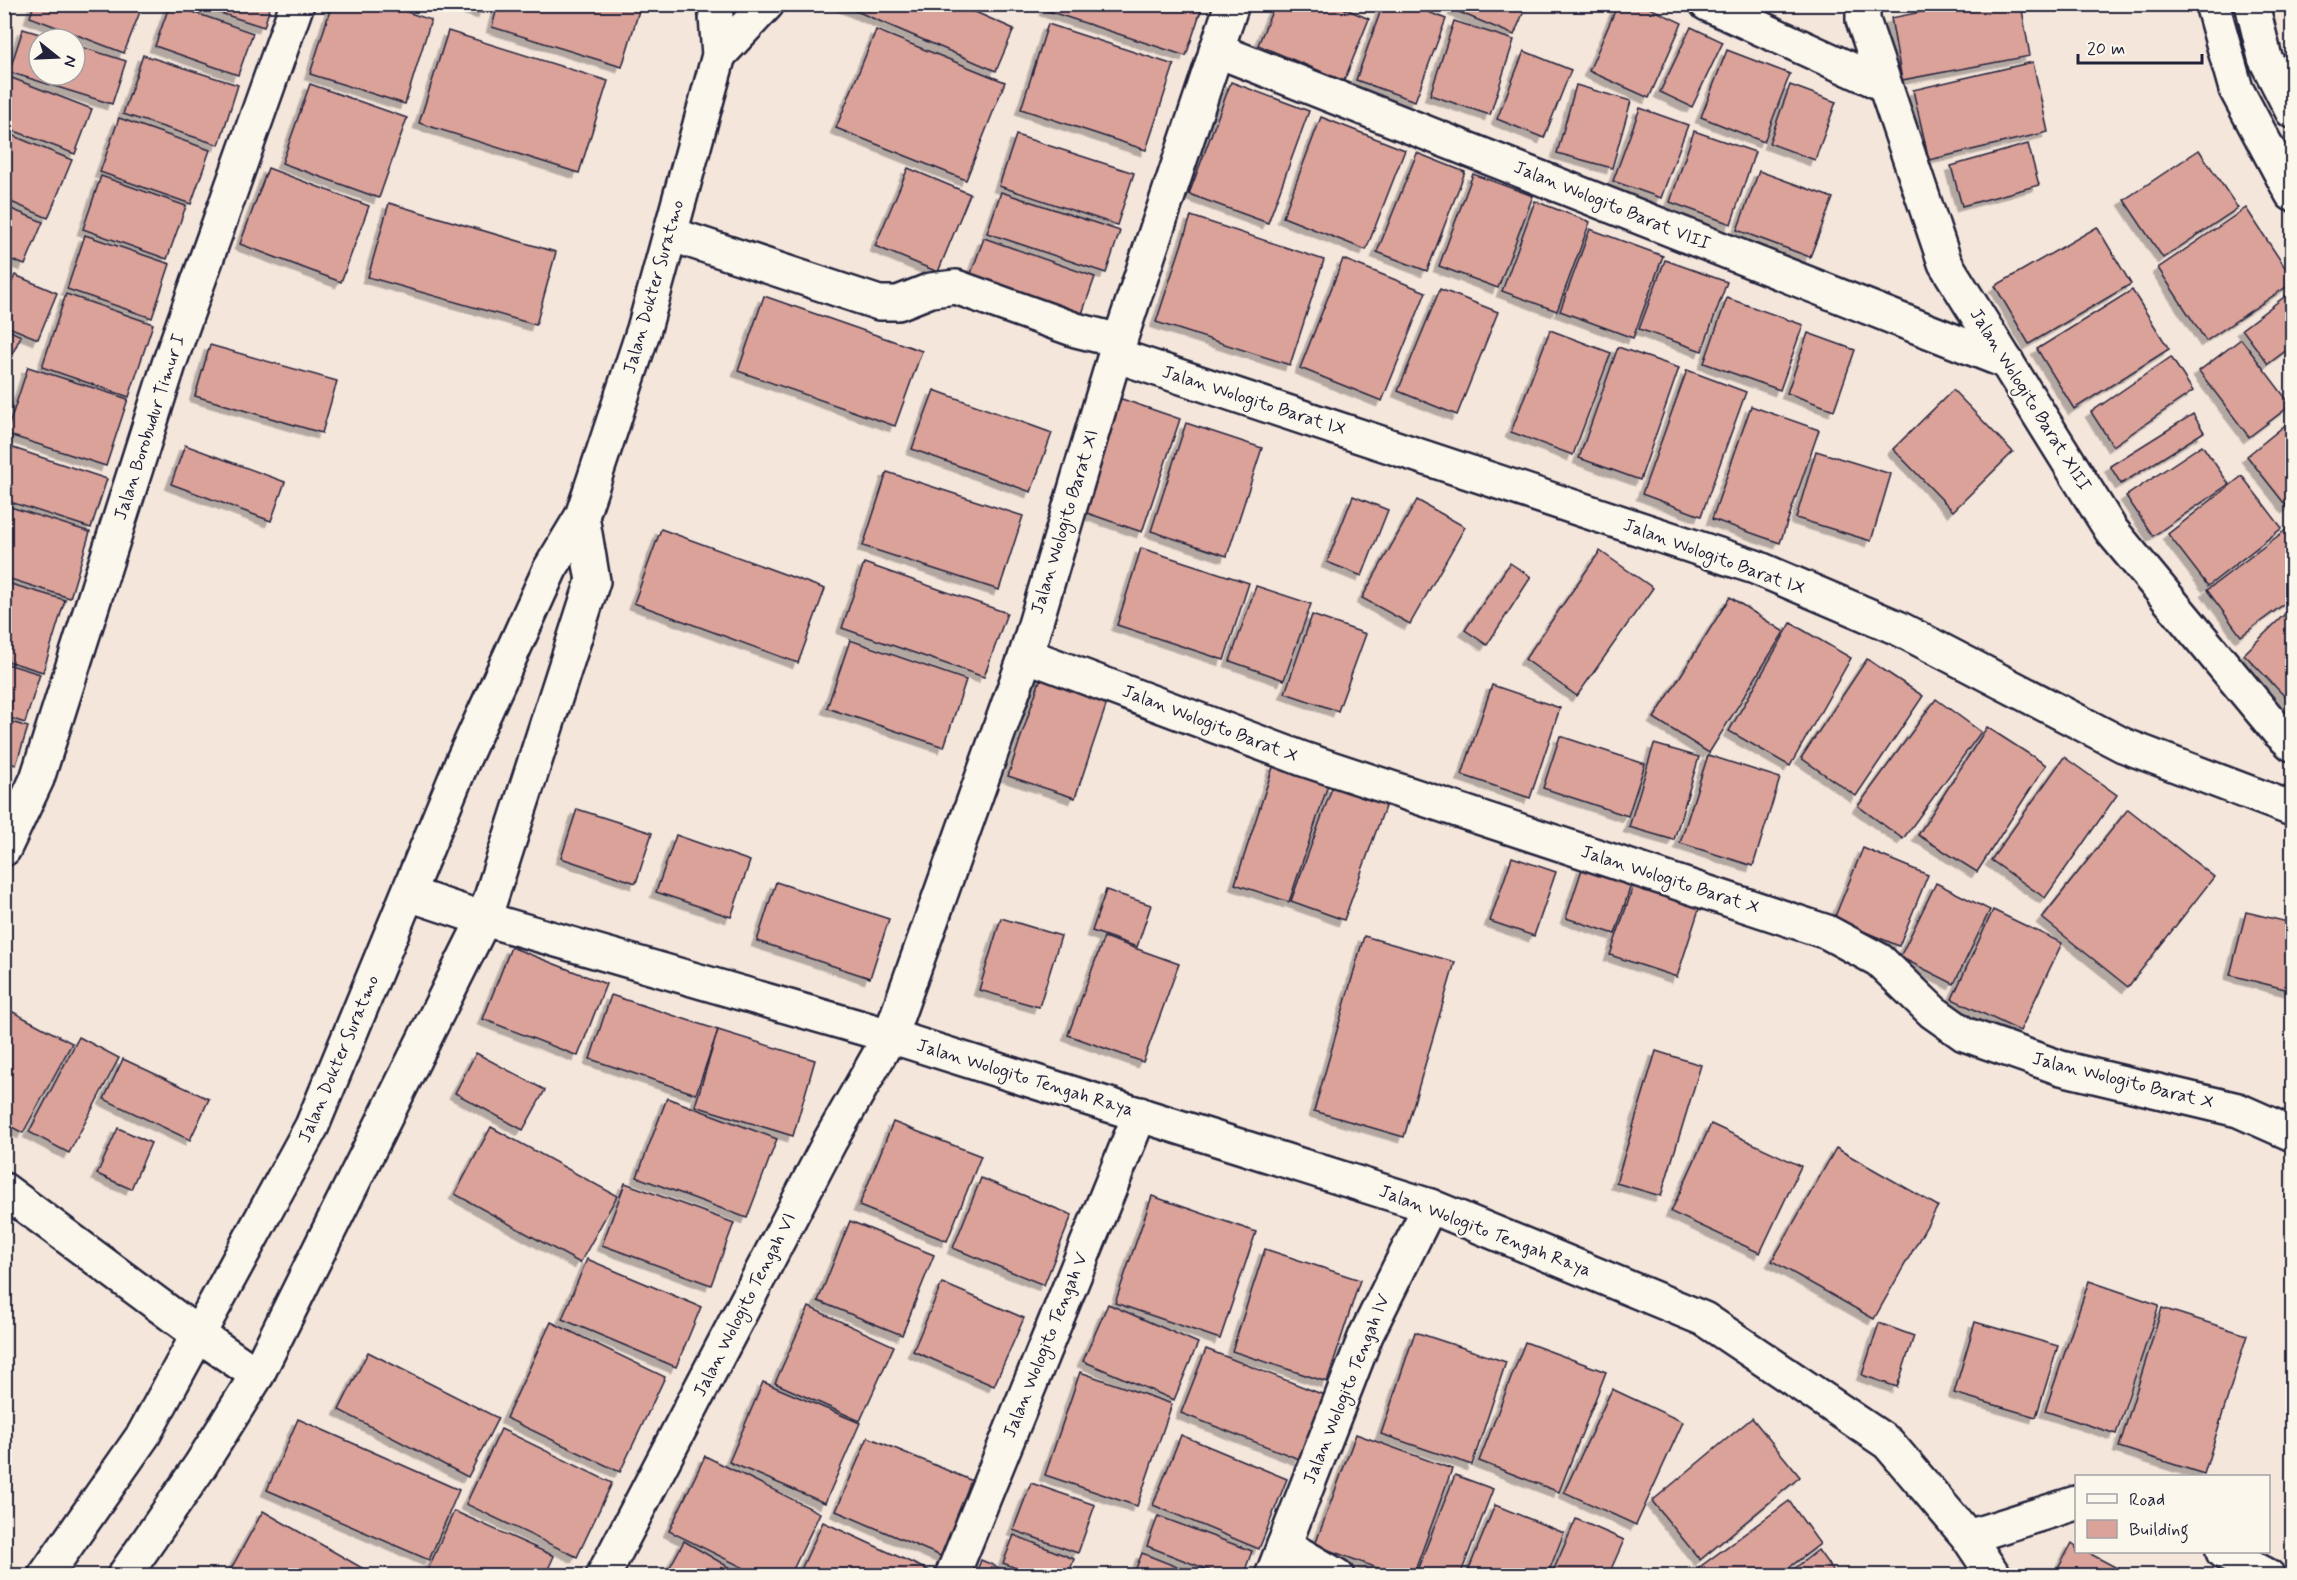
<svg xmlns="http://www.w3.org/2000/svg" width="2297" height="1580" font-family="Mynerve,sans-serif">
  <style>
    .building { fill: #dba29a; stroke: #22223b; stroke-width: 1.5; filter: url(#shadow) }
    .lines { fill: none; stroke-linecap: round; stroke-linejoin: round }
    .minor-casing { stroke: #22223b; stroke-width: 38 }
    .minor { stroke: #fbf7ec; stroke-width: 33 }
    .labels { text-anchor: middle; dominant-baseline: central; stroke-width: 4.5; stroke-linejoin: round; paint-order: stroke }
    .street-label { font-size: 18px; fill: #22223b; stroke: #fbf7ec }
  </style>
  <defs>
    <filter id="shadow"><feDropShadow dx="-5.5" dy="5.5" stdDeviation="0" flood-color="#0004"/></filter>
  </defs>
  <rect width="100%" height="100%" fill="#f5e6dc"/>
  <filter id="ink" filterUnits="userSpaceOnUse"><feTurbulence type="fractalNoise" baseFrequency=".0167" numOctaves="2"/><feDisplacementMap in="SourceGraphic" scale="12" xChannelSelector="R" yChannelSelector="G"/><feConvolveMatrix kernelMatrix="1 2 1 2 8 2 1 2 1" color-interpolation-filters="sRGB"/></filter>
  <g filter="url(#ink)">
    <g class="building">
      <path d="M34,4H143L124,53L30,17Z"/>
      <path d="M170,4L253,33L238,75L155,46Z"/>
      <path d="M192,4H271L264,27Z"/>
      <path d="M332,4H383L431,20L405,104L310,74Z"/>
      <path d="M455,4H486L483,13Z"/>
      <path d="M498,4H641L622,67L492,27Z"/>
      <path d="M957,4L1014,29L996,71L842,5Z"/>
      <path d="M1047,4H1203L1186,56L1045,10Z"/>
      <path d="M1275,4H1334L1369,19L1344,81L1258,45Z"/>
      <path d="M1383,4H1408L1446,19L1415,101L1356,80Z"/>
      <path d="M1456,4H1527L1514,35L1454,10Z"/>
      <path d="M1618,4H1641L1682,23L1649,98L1589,71Z"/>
      <path d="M1961,4H2021L2030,56L1902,80L1891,18Z"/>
      <path d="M1454,21L1514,40L1490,115L1430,95Z"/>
      <path d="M1048,24L1174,65L1146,150L1021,109Z"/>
      <path d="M1691,27L1723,42L1692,107L1660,92Z"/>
      <path d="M23,29L56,39H39V75H75V45L126,61L112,104L9,72Z"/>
      <path d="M876,30L1005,82L966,180L836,128Z"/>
      <path d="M448,31L608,81L579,173L419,123Z"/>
      <path d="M1727,50L1790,74L1764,142L1701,117Z"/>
      <path d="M1524,51L1571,70L1544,138L1497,119Z"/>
      <path d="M143,55L238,85L219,145L123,114Z"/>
      <path d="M2033,62L2048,132L1929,160L1913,90Z"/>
      <path d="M4,75L92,109L75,154L4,127Z"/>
      <path d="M1231,82L1309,111L1268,223L1189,194Z"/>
      <path d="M310,84L407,118L379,198L282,163Z"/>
      <path d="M1576,85L1631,101L1612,168L1557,153Z"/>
      <path d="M1790,85L1836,102L1815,160L1769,143Z"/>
      <path d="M1640,108L1688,125L1661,198L1613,181Z"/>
      <path d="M1321,117L1405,150L1366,250L1283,217Z"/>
      <path d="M119,118L210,150L191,204L100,172Z"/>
      <path d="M1694,131L1755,152L1731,224L1670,202Z"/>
      <path d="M4,132L72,160L48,218L4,199Z"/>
      <path d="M1016,135L1134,173L1117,225L999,186Z"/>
      <path d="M2028,144L2039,185L1962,206L1951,166Z"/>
      <path d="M2199,150L2238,208L2163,258L2124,200Z"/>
      <path d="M1417,153L1465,172L1427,271L1377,252Z"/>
      <path d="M268,168L369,206L341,282L240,244Z"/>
      <path d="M908,168L970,194L938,272L875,246Z"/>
      <path d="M1759,171L1833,198L1810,257L1737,230Z"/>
      <path d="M1473,174L1533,196L1498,288L1439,266Z"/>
      <path d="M101,176L186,206L167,259L83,229Z"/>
      <path d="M1001,192L1120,231L1106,273L987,233Z"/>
      <path d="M1535,201L1590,222L1557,311L1502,291Z"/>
      <path d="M389,203L556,252L536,325L368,277Z"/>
      <path d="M4,206L43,222L25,265L4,257Z"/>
      <path d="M2246,208L2292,278V283L2206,341L2158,268Z"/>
      <path d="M1191,216L1324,260L1290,365L1156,322Z"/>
      <path d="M2097,227L2131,284L2029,344L1995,286Z"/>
      <path d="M1590,229L1663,256L1633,338L1560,311Z"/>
      <path d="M85,235L170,264L152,318L67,289Z"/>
      <path d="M984,238L1095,277L1077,328L966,287Z"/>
      <path d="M1343,259L1426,292L1382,401L1300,368Z"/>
      <path d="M1665,260L1727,282L1702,351L1639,329Z"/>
      <path d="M15,275L57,293L38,339L4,325V300Z"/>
      <path d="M1440,289L1498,312L1457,415L1398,391Z"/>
      <path d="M2132,290L2169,349L2074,409L2037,349Z"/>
      <path d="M2292,291V346L2268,364L2242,329Z"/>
      <path d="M66,294L153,324L129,397L42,367Z"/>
      <path d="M764,296L922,351L895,426L738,371Z"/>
      <path d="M1727,298L1803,325L1780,390L1704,363Z"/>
      <path d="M4,328L21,336L4,371Z"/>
      <path d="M1550,330L1611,353L1573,455L1511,432Z"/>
      <path d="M1808,333L1855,350L1834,410L1787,393Z"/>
      <path d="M2241,339L2291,405L2249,437L2199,371Z"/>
      <path d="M210,345L337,381L322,433L195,396Z"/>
      <path d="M1618,347L1679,368L1640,480L1579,458Z"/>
      <path d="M2171,357L2193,391L2113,446L2091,412Z"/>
      <path d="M28,367L128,399L106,466L6,434Z"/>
      <path d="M1687,370L1746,392L1701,516L1642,494Z"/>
      <path d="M934,390L1052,433L1031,492L912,449Z"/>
      <path d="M1953,390L2013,452L1953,511L1893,449Z"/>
      <path d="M1119,398L1180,419L1142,532L1081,511Z"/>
      <path d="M1751,406L1819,430L1780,543L1712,519Z"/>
      <path d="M2193,414L2204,432L2121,484L2110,466Z"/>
      <path d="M2289,422L2292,427V504L2288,508L2247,456Z"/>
      <path d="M1186,423L1262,448L1227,556L1151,531Z"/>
      <path d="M4,445L107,479L91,528L4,500Z"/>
      <path d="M185,445L285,482L271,521L171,484Z"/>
      <path d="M2202,445L2229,484L2153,536L2126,496Z"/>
      <path d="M1816,451L1891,474L1871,541L1796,518Z"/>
      <path d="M887,472L1023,516L999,590L863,546Z"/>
      <path d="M2242,476L2282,528L2208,586L2168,534Z"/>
      <path d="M1353,496L1388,510L1362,576L1327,562Z"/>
      <path d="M1417,500L1465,527L1410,624L1362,598Z"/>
      <path d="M4,505L90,532L70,598L4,577Z"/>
      <path d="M661,529L825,589L798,663L634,603Z"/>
      <path d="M2287,529L2292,536V598L2241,636L2207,590Z"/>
      <path d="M1141,548L1249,583L1224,660L1117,625Z"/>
      <path d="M1600,551L1653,588L1577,696L1525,659Z"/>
      <path d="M864,563L1007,613L984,677L842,628Z"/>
      <path d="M1510,563L1531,577L1487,645L1465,630Z"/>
      <path d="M4,582L65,600L43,672L4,660Z"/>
      <path d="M1256,586L1311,604L1284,680L1230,661Z"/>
      <path d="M1730,597L1784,632L1709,753L1654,718Z"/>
      <path d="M2292,607V704L2244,654Z"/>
      <path d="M1312,615L1366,634L1338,711L1285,693Z"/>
      <path d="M1791,623L1851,658L1790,766L1729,731Z"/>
      <path d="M850,640L966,680L944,747L827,708Z"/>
      <path d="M1867,659L1923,696L1856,796L1801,758Z"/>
      <path d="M4,663L40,674L25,723L4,716Z"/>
      <path d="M1043,671L1110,694L1075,798L1008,776Z"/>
      <path d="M1492,685L1560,708L1530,798L1462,775Z"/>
      <path d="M1936,699L1981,732L1903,839L1858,806Z"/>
      <path d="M4,720L28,727L16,765L4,761Z"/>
      <path d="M1987,727L2046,765L1977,872L1918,835Z"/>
      <path d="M1560,736L1645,764L1628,816L1543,788Z"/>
      <path d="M1654,744L1699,757L1674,840L1629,827Z"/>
      <path d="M1708,755L1780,778L1753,866L1680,843Z"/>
      <path d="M2064,757L2117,795L2045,898L1991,860Z"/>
      <path d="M1274,764L1329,782L1289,902L1235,884Z"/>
      <path d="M1333,785L1386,804L1344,920L1291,901Z"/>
      <path d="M577,809L652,833L636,883L561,858Z"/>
      <path d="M2128,809L2214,877L2128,987L2042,918Z"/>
      <path d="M676,835L750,861L731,917L656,892Z"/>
      <path d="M1863,848L1928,875L1899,946L1834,919Z"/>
      <path d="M1512,857L1556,872L1534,936L1490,921Z"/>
      <path d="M1583,866L1632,882L1615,934L1566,918Z"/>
      <path d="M776,882L889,919L870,978L757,941Z"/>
      <path d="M1936,883L1990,910L1954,984L1900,957Z"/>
      <path d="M1634,884L1700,906L1677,977L1610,955Z"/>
      <path d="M1106,890L1151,905L1137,947L1092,931Z"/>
      <path d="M1993,910L2062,943L2020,1031L1952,999Z"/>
      <path d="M2246,912L2292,923V976L2289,990L2230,975Z"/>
      <path d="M1001,918L1061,936L1039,1007L979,990Z"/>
      <path d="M1364,936L1455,962L1404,1137L1314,1111Z"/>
      <path d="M1104,937L1179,964L1143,1062L1068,1035Z"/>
      <path d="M511,947L606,984L578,1056L483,1019Z"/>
      <path d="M611,995L718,1030L696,1094L590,1059Z"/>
      <path d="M11,1011L72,1043L23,1133L4,1123V1023Z"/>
      <path d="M718,1030L815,1060L793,1136L695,1106Z"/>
      <path d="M79,1037L119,1058L69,1153L29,1132Z"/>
      <path d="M1656,1051L1701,1065L1661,1196L1616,1183Z"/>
      <path d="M476,1053L545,1090L523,1130L455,1093Z"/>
      <path d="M123,1059L209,1099L190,1140L104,1099Z"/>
      <path d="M667,1098L777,1139L747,1218L637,1177Z"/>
      <path d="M893,1122L981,1156L947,1241L859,1206Z"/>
      <path d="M1711,1124L1801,1166L1760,1253L1671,1212Z"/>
      <path d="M491,1127L617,1196L580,1263L455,1194Z"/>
      <path d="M118,1128L151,1143L131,1189L97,1174Z"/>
      <path d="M1836,1148L1938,1206L1874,1319L1772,1261Z"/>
      <path d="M981,1178L1072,1215L1044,1285L953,1248Z"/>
      <path d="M625,1183L734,1223L711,1285L602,1245Z"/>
      <path d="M1152,1196L1256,1232L1220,1339L1115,1303Z"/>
      <path d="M850,1221L934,1255L902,1335L818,1301Z"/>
      <path d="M1265,1249L1360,1280L1327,1382L1232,1351Z"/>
      <path d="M587,1259L701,1307L676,1367L562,1319Z"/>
      <path d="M2089,1281L2159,1305L2116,1434L2045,1411Z"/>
      <path d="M942,1283L1024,1318L994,1386L913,1351Z"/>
      <path d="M1108,1304L1198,1343L1174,1400L1083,1361Z"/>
      <path d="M809,1307L894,1346L860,1421L775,1383Z"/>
      <path d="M2162,1308L2247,1335L2204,1474L2119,1447Z"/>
      <path d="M551,1322L665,1377L620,1472L506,1418Z"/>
      <path d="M1975,1322L2058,1346L2036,1417L1954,1393Z"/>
      <path d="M1879,1323L1914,1336L1897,1387L1862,1375Z"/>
      <path d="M1415,1332L1506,1362L1472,1465L1381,1434Z"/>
      <path d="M1525,1342L1606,1372L1559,1492L1479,1461Z"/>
      <path d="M1206,1349L1324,1395L1299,1459L1181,1413Z"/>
      <path d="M368,1352L498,1418L468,1477L339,1410Z"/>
      <path d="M1080,1372L1172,1404L1137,1506L1045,1475Z"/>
      <path d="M763,1382L860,1423L825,1503L729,1462Z"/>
      <path d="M1612,1389L1683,1422L1636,1525L1564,1492Z"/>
      <path d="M1752,1418L1800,1477L1700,1560L1652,1501Z"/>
      <path d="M298,1419L459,1490L429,1560L267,1490Z"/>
      <path d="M501,1429L612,1483L577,1557L466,1504Z"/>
      <path d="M1356,1434L1452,1469L1413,1576H1399L1315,1545Z"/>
      <path d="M1181,1435L1287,1479L1259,1549L1153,1505Z"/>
      <path d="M868,1437L975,1482L943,1557L836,1511Z"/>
      <path d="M705,1456L820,1513L790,1576H760L669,1531Z"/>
      <path d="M1455,1475L1493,1489L1460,1576H1422L1416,1573Z"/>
      <path d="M1031,1483L1095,1505L1078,1553L1013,1530Z"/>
      <path d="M1789,1501L1820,1544L1778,1576H1701L1697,1569Z"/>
      <path d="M1495,1505L1564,1533L1547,1576H1466Z"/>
      <path d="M263,1511L376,1576H227Z"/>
      <path d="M454,1511L554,1556L545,1576H425Z"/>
      <path d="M1158,1516L1252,1551L1243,1576H1224L1147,1546Z"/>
      <path d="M1576,1519L1624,1540L1608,1576H1551Z"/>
      <path d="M823,1522L934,1573L933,1576H798Z"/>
      <path d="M1014,1535L1074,1559L1068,1576H1036L1003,1563Z"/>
      <path d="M684,1541L744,1576H665Z"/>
      <path d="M2072,1543L2076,1546V1552H2087L2132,1576H2054Z"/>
      <path d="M1818,1550L1837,1576H1785Z"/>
      <path d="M1142,1553L1200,1576H1133Z"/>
      <path d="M981,1560L1018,1576H975Z"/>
    </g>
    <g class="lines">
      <defs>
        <g id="minor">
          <path d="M1707,4L1885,85"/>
          <path d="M1863,4V20L1945,263L2111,530L2278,731L2292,744"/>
          <path d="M2212,4L2236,89L2292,194"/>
          <path d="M2252,4L2265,58L2292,111"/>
          <path d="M1216,50L2007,362"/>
          <path d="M719,55L767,4"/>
          <path d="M670,234L879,303H898L931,290L956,287L1076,330L1120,341"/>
          <path d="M1115,355L1755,567L1898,628L2123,745L2292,809"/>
          <path d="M1026,655L1303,759L1827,932L1879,960L1933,1012L1964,1034L2061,1068L2238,1110L2292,1134"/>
          <path d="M4,849L37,779L169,364L297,4"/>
          <path d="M409,894L484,919L890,1036L1430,1206L1704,1319L1888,1443L1968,1537L1994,1576"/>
          <path d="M4,1190L199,1335L257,1375"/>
          <path d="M1968,1537L2076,1503"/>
          <path d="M1284,1545L1337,1576"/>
          <path d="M2223,1552L2268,1576"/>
          <path d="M45,1576L144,1434L312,1126L463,760L550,569L582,516L644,329L719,55L715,4"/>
          <path d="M124,1576L200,1466L257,1375L484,919L593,581L582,516"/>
          <path d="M603,1576L830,1141L890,1036L1026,655L1115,355L1232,4"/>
          <path d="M952,1576L1140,1114"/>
          <path d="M1272,1576L1366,1335L1430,1206"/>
        </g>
      </defs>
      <use href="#minor" class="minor-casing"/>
      <use href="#minor" class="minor"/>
    </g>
  </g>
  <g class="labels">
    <g class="street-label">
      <text transform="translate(1612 206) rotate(22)">Jalan Wologito Barat VIII</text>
      <text transform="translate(654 287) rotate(-74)">Jalan Dokter Suratmo</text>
      <text transform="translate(2030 400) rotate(58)">Jalan Wologito Barat XIII</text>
      <text transform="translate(1254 401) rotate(18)">Jalan Wologito Barat IX</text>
      <text transform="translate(150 427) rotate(-72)">Jalan Borobudur Timur I</text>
      <text transform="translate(1065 522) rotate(-73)">Jalan Wologito Barat XI</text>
      <text transform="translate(1714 557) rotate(20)">Jalan Wologito Barat IX</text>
      <text transform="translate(1210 724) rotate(21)">Jalan Wologito Barat X</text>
      <text transform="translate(1670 880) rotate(18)">Jalan Wologito Barat X</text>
      <text transform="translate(339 1059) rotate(-67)">Jalan Dokter Suratmo</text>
      <text transform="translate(1025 1078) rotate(17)">Jalan Wologito Tengah Raya</text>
      <text transform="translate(2123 1081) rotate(14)">Jalan Wologito Barat X</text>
      <text transform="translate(1485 1231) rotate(21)">Jalan Wologito Tengah Raya</text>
      <text transform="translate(745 1305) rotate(-63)">Jalan Wologito Tengah VI</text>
      <text transform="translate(1046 1345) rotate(-68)">Jalan Wologito Tengah V</text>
      <text transform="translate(1347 1389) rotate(-68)">Jalan Wologito Tengah IV</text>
    </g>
  </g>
  <rect width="2297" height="1580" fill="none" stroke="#fbf7ec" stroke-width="24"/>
  <rect x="12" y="12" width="2273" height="1556" fill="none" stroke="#22223b" stroke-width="2" filter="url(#ink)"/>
  <rect x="2075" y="1475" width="195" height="78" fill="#fbf7ec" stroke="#a4a2a5" stroke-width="1.5"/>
  <rect x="2087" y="1494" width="30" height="9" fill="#fbf7ec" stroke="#a4a2a5" stroke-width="1.5"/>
  <text x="2129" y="1505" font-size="18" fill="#22223b">Road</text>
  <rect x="2087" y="1520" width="30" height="18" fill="#dba29a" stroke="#a4a2a5" stroke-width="1.5"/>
  <text x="2129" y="1535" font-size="18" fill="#22223b">Building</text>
  <g transform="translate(57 57) rotate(108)"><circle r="28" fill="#fbf7ec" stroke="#a4a2a5" stroke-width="1.5"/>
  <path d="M0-4.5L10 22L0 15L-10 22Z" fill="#22223b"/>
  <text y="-9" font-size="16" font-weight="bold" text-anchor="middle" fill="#22223b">N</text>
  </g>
  <path d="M2078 54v9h124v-9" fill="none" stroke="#22223b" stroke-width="3"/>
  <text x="2087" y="54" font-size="18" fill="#22223b" stroke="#fbf7ec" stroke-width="4.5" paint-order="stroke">20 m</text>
</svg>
